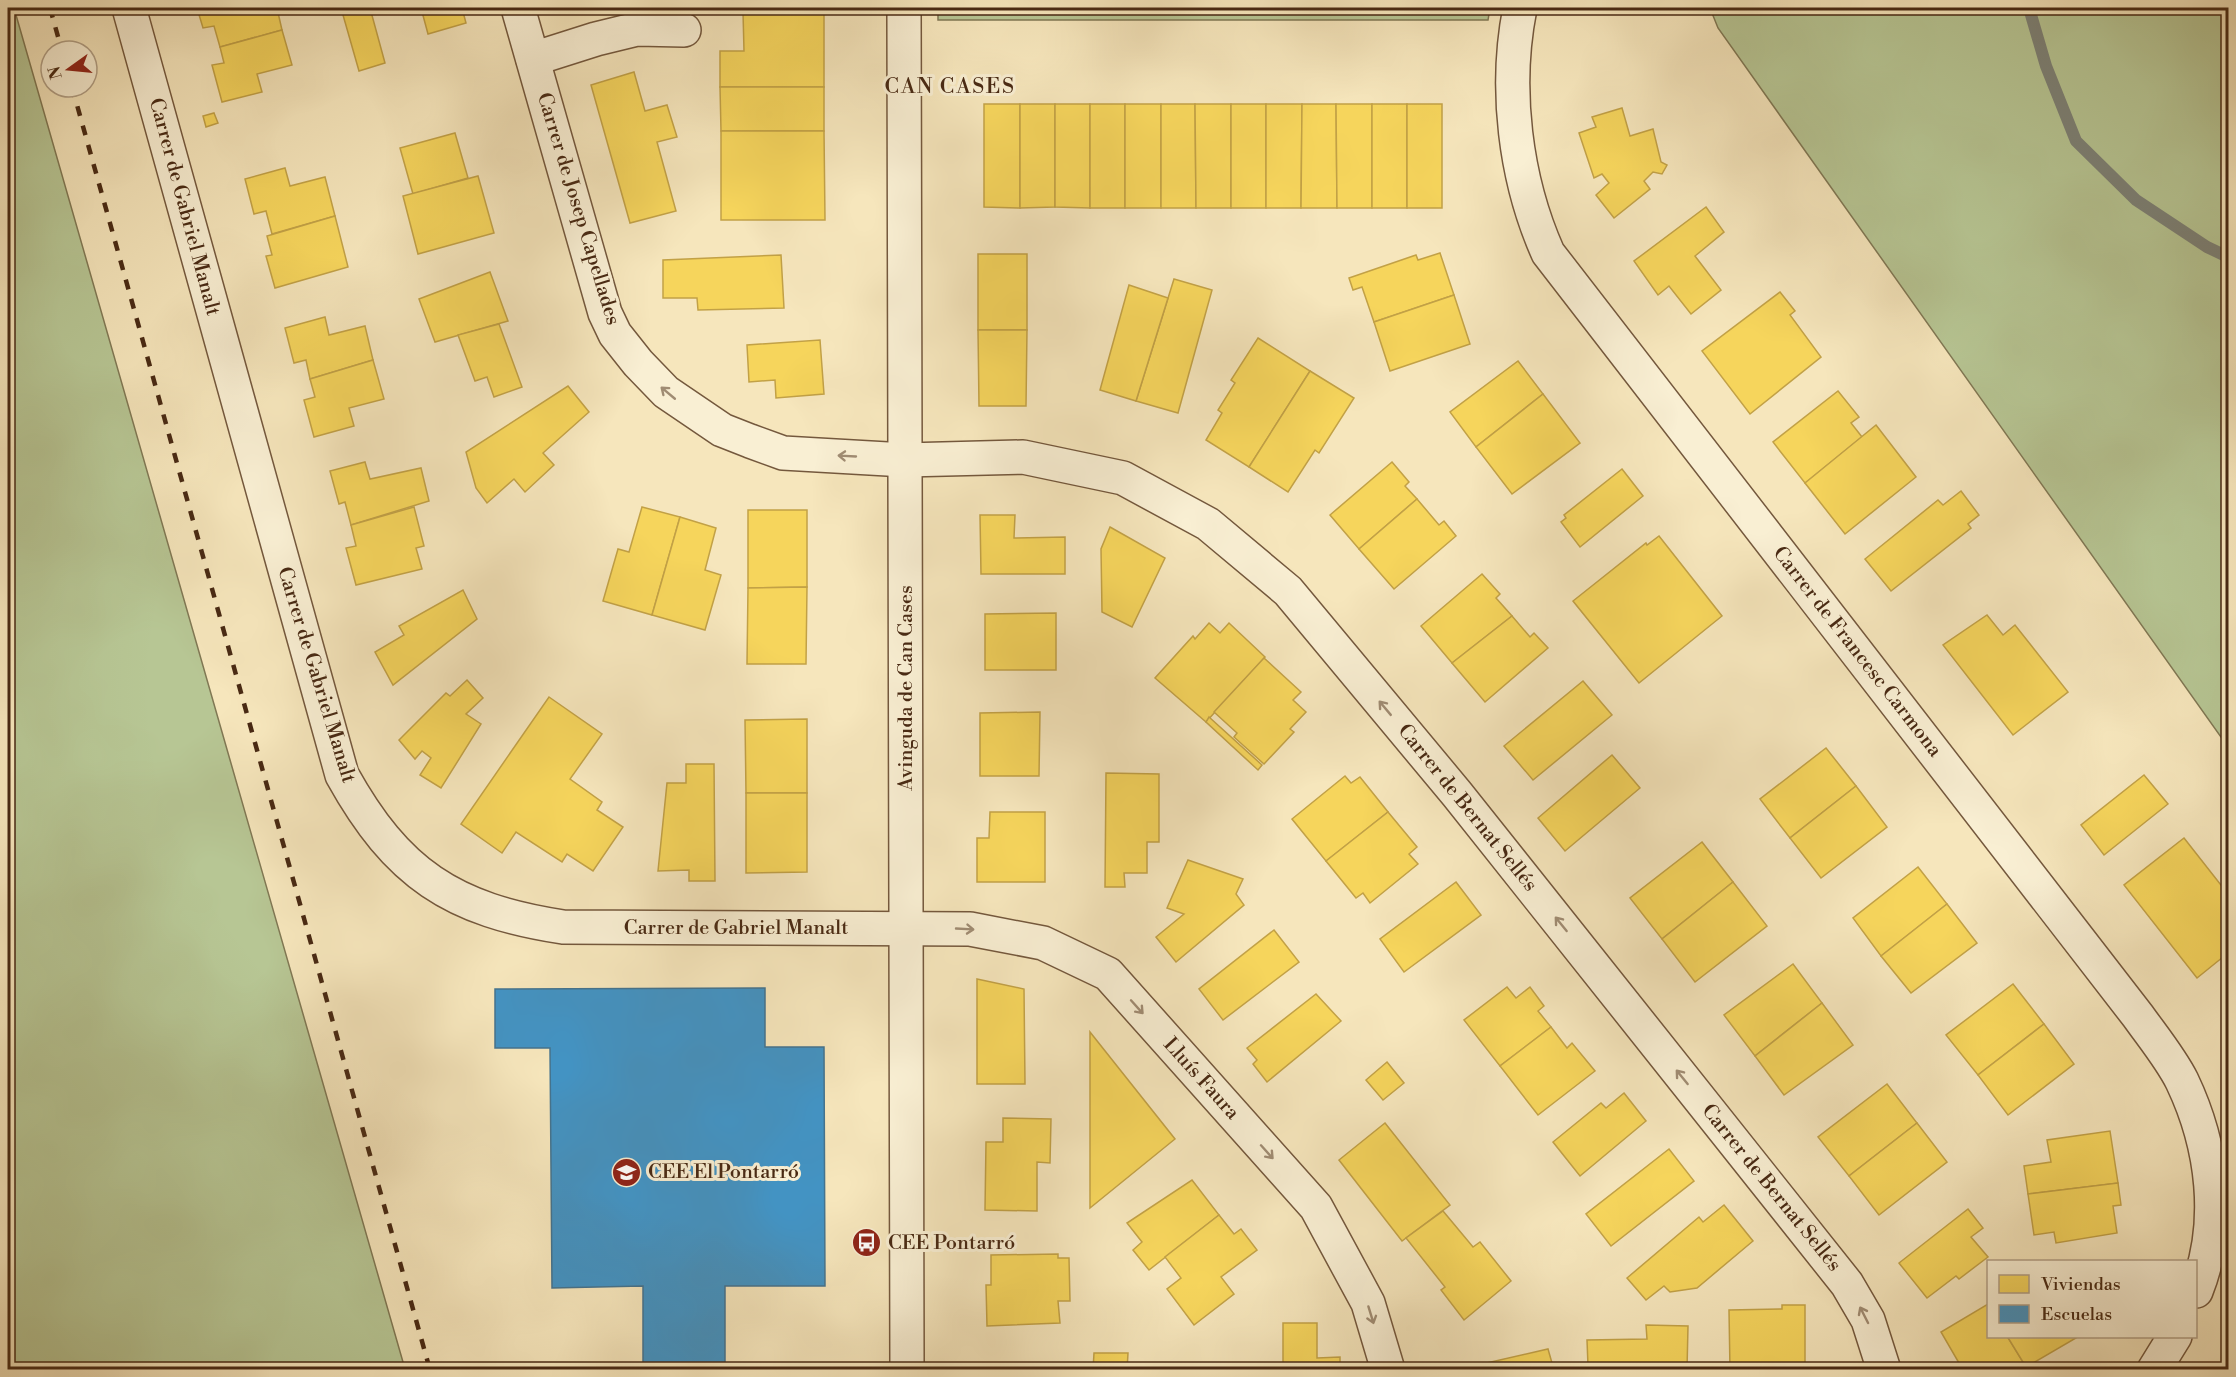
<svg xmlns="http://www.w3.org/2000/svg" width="2236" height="1377" font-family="'Libre Bodoni',serif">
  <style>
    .green { fill: #b7c694; stroke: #807854; stroke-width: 1.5 }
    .homes { fill: #f6d55c; stroke: #c2a146; stroke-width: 1.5 }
    .schools { fill: #4393c3; stroke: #44738e; stroke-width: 1.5 }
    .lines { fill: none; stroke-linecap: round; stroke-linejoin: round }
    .stream { stroke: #7d8277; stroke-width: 12 }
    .minor-casing { stroke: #74583d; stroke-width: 36 }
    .minor { stroke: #f9efd3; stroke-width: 33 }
    .rail { stroke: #482913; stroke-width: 4.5; stroke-dasharray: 10 10; stroke-linecap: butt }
    .oneway { stroke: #a08c73 }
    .labels { text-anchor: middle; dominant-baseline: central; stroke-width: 6; stroke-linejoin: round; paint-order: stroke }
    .street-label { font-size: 20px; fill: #482913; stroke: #f9efd3 }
    .poi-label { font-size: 20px; fill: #482913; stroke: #f9efd3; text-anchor: start }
    .neighbourhood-label { font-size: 21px; letter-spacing: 1.5px; fill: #482913; stroke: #f9efd3 }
  </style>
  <rect width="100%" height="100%" fill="#f6e6bc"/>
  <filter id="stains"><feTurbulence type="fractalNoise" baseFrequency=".00333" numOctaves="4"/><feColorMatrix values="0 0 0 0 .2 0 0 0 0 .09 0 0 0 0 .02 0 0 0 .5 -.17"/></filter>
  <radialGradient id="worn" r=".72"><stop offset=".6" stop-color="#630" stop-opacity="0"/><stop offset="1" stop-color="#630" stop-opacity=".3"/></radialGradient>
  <g class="green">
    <path d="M8,8H14L405,1369H8Z"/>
    <path d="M938,8H1490L1488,20H938Z"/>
    <path d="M1710,8H2228V747L1718,28Z"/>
  </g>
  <g class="homes">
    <path d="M197,8H277L282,30L220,47L214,26L203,28Z"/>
    <path d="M341,8H370L385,63L359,71Z"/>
    <path d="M421,8H462L466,23L428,34Z"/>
    <path d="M721,8H824V11L721,12Z"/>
    <path d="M824,11V87H720V51H744L743,12Z"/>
    <path d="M282,30L292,65L257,74L262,92L222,102L212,65L224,63L220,47Z"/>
    <path d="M634,72L645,111L667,105L677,137L657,142L676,211L630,223L591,85Z"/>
    <path d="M720,87H824V131H721Z"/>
    <path d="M984,104H1020V208L984,207Z"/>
    <path d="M1020,104H1055V207L1020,208Z"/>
    <path d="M1055,104H1090V208L1055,207Z"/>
    <rect x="1090" y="104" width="35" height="104"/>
    <rect x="1125" y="104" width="36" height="104"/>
    <path d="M1161,104H1195L1196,208H1161Z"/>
    <path d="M1195,104H1231V208H1196Z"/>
    <rect x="1231" y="104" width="35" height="104"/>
    <path d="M1266,104H1302L1301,208H1266Z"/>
    <path d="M1302,104H1336L1337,208H1301Z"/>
    <path d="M1336,104H1372V208H1337Z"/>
    <rect x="1372" y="104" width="35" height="104"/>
    <rect x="1407" y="104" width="35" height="104"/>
    <path d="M1622,108L1630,136L1653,129L1661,162L1667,165L1662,174L1653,172L1644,181L1650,189L1614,218L1596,195L1609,183L1602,174L1594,178L1579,133L1596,127L1592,117Z"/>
    <path d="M214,113L218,123L206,127L203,116Z"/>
    <path d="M721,131H824L825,220H721Z"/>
    <path d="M455,133L468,178L413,194L400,148Z"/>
    <path d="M285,168L290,186L325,177L335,216L272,234L266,211L254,214L245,179Z"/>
    <path d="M478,176L494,233L418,254L403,196Z"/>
    <path d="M1706,207L1724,232L1695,256L1721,290L1691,314L1669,286L1658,295L1634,261Z"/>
    <path d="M335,216L348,267L275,288L266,256L272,255L267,236Z"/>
    <path d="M1440,253L1454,295L1374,322L1362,287L1353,290L1349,278L1416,255L1418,260Z"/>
    <rect x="978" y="254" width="49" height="76"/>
    <path d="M781,255L784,308L698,310L697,298H663V260Z"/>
    <path d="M490,272L508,321L435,342L419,299Z"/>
    <path d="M1174,279L1212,290L1178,413L1136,401Z"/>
    <path d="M1129,285L1168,298L1136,401L1100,390Z"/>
    <path d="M1780,292L1795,311L1790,315L1821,357L1750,414L1702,351Z"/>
    <path d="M1454,295L1470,344L1390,371L1374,322Z"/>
    <path d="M325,317L329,335L365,326L373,360L310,379L306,360L294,363L285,328Z"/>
    <path d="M499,324L522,387L494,397L487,377L475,381L458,335Z"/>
    <path d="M978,330H1027L1026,406H979Z"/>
    <path d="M1258,338L1310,371L1249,467L1206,440L1222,413L1218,410L1235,383L1231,380Z"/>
    <path d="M820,340L824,394L776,398L775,380L749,382L747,345Z"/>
    <path d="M373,360L384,399L349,408L354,426L314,437L304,400L315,397L310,379Z"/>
    <path d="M1518,361L1543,394L1476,447L1450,412Z"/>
    <path d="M1310,371L1354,398L1319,453L1315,450L1288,492L1249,467Z"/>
    <path d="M568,386L589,412L543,453L554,465L525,492L514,479L487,503L476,488L466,452Z"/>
    <path d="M1838,391L1859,417L1851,423L1862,437L1805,483L1773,442Z"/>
    <path d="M1543,394L1580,443L1512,494L1476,447Z"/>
    <path d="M1876,425L1916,477L1845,534L1805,483Z"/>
    <path d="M365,462L370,479L421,468L429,501L351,525L345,502L339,504L330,471Z"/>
    <path d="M1392,462L1409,482L1405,486L1417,499L1359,549L1330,515Z"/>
    <path d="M1622,469L1643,496L1580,547L1561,522L1566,518L1564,515Z"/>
    <path d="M1961,491L1979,515L1968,524L1971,528L1891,591L1865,559L1938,500L1943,505Z"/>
    <path d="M1417,499L1439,525L1444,521L1456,536L1394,589L1359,549Z"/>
    <path d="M414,507L424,546L416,548L422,569L356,585L346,548L356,546L351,525Z"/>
    <path d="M642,507L680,517L652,615L603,601L618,549L629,552Z"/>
    <path d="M748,510H807V587L748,588Z"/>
    <path d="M980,515H1015L1014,538L1065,537V574H981Z"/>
    <path d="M680,517L716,528L705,570L721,575L705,630L652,615Z"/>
    <path d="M1110,527L1165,558L1132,627L1102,612L1101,549Z"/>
    <path d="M1659,536L1722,616L1639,683L1573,601L1646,543L1647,545Z"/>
    <path d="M1482,574L1500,594L1496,598L1512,616L1452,663L1421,626Z"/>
    <path d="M807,587L806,664H747L748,588Z"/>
    <path d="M463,590L477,619L393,685L375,652L404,635L399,626Z"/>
    <path d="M1056,613V670H985V614Z"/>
    <path d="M1987,615L2003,635L2015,625L2068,692L2013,735L1943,645Z"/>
    <path d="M1512,616L1530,637L1534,633L1548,648L1485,702L1452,663Z"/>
    <path d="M1209,623L1220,633L1229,623L1265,657L1206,722L1155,678L1193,636L1195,639Z"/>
    <path d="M1264,658L1301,692L1293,700L1306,712L1290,729L1294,732L1264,764L1234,737L1237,733L1214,712Z"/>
    <path d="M467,680L483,698L466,714L481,724L441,788L420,775L431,758L422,751L415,759L399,740L446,693L450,696Z"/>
    <path d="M1583,681L1612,715L1533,780L1504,746Z"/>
    <path d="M549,697L602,734L570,779L602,802L597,810L623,827L593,871L567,854L562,862L516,832L502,853L461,824Z"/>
    <path d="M1040,712L1039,776H980V713Z"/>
    <path d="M1209,717L1262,765L1258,770L1206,722Z"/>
    <path d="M807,719V793H746L745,720Z"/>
    <path d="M1826,748L1856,786L1790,838L1760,799Z"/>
    <path d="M1612,755L1640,788L1565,851L1538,818Z"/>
    <path d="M686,764H714L715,881H689V870L658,871L667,783H686Z"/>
    <path d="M1106,773L1159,774V842H1147V873H1124L1125,887H1105Z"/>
    <path d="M2144,775L2168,804L2104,855L2081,825Z"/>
    <path d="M1345,776L1351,783L1360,777L1388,812L1326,861L1292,819Z"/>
    <path d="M1856,786L1887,827L1821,878L1790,838Z"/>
    <path d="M746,793H807V872L746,873Z"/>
    <path d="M990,812H1045V882H977V838H989Z"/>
    <path d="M1388,812L1417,847L1409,854L1418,864L1370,903L1363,893L1356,898L1326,861Z"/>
    <path d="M2184,838L2228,894V953L2197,978L2124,885Z"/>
    <path d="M1702,842L1733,882L1662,939L1630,898Z"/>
    <path d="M1188,860L1243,879L1236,894L1244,905L1176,962L1156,937L1184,914L1167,908Z"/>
    <path d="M1918,867L1947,904L1881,956L1853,918Z"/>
    <path d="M1456,882L1481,915L1404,972L1380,939Z"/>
    <path d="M1733,882L1767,926L1695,982L1662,939Z"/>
    <path d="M1947,904L1977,943L1911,993L1881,956Z"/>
    <path d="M1274,930L1299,962L1223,1020L1199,989Z"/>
    <path d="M1793,964L1822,1003L1755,1056L1724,1015Z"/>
    <path d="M977,979L1024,989L1025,1084H977Z"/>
    <path d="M2013,984L2044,1024L1978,1075L1946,1035Z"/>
    <path d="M1507,987L1516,998L1530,987L1544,1006L1538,1011L1551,1027L1500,1066L1464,1020Z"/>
    <path d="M1316,994L1341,1021L1267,1082L1253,1064L1257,1060L1247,1048Z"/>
    <path d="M1822,1003L1853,1045L1784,1095L1755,1056Z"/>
    <path d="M2044,1024L2074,1064L2008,1115L1978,1075Z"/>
    <path d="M1551,1027L1567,1048L1572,1043L1595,1071L1538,1115L1500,1066Z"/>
    <path d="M1090,1032L1175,1139L1090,1208Z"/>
    <path d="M1387,1062L1404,1083L1383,1100L1366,1080Z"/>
    <path d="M1887,1084L1917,1123L1849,1176L1818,1137Z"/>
    <path d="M1624,1093L1646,1121L1580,1176L1553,1142L1601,1103L1606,1108Z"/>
    <path d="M1003,1118L1051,1119L1050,1163L1037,1162V1211L985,1210L986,1142H1003Z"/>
    <path d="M1385,1123L1450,1205L1402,1241L1339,1160Z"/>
    <path d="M1917,1123L1947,1162L1879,1215L1849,1176Z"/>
    <path d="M2110,1131L2118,1183L2028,1194L2024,1166L2051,1162L2047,1140Z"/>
    <path d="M1669,1149L1694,1181L1611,1246L1586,1214Z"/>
    <path d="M1192,1180L1219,1215L1149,1270L1133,1250L1142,1242L1127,1223Z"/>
    <path d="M2118,1183L2121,1205L2113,1206L2117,1233L2056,1243L2054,1232L2034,1235L2028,1194Z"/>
    <path d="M1724,1205L1753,1241L1697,1288L1670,1292L1664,1286L1646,1300L1627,1278L1699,1217L1703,1222Z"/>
    <path d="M1968,1209L1983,1228L1971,1237L1988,1257L1959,1279L1956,1276L1927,1298L1899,1263Z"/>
    <path d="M1443,1211L1473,1247L1480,1242L1511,1281L1464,1320L1441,1290L1445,1287L1406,1238Z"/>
    <path d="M1219,1215L1234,1234L1241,1229L1257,1250L1221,1277L1234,1294L1194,1325L1167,1289L1181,1278L1165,1257Z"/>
    <path d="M1058,1254V1258H1069L1070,1301H1058L1060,1323L987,1326L986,1285H991V1255Z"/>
    <path d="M1988,1304V1336H2007L2026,1367L2022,1370H1963L1941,1332Z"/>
    <path d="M1782,1305H1805V1370H1730L1729,1310L1782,1309Z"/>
    <path d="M1283,1323H1317V1358L1340,1357V1370H1283Z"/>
    <path d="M1646,1325L1688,1326L1687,1370H1592V1365L1588,1366L1587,1340L1647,1339Z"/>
    <path d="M2007,1336H2075L2076,1338L2026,1367Z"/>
    <path d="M1548,1349L1554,1370H1456Z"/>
    <path d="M1094,1353H1128L1127,1370H1093Z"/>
  </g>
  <path class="schools" d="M765,988V1047H824L825,1286H725V1370H643V1286L552,1288L550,1048H495V989Z"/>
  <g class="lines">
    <path class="stream" d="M2029,8L2046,66L2076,141L2136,200L2207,247L2228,257"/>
    <defs>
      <g id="minor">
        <path d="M129,8L342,775C397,874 452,910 563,927L970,929L1043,943L1108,974L1316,1207L1368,1303L1388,1370"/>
        <path d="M518,8L605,313L615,334L638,363L666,392L722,430L750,441L783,453L905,460L1023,457L1123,478L1208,524L1288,591L1457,794L1847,1284L1868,1320L1884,1370"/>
        <path d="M904,8L907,1370"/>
        <path d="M1520,8C1504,88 1515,179 1548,253L2138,1016C2153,1037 2171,1059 2182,1081C2213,1146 2223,1223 2196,1291"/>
        <path d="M533,59L596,39L637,29L684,30"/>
        <path d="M2154,1370L2175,1336"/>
      </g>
    </defs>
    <use href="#minor" class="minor-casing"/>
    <use href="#minor" class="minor"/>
    <g class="rail">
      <path d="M50,8L62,51"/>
      <path d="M72,87L430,1370"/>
    </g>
  </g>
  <defs><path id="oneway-shaft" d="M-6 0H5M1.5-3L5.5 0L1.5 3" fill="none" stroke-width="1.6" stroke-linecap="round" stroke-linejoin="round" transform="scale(1.5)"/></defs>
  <g class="oneway">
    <use href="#oneway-shaft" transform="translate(668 393) rotate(-140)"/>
    <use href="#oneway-shaft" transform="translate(847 456) rotate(-177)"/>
    <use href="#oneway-shaft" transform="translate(1385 708) rotate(-130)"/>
    <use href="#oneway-shaft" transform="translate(1561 924) rotate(-129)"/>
    <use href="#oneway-shaft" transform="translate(965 929) rotate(3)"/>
    <use href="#oneway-shaft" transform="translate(1137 1007) rotate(48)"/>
    <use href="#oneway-shaft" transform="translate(1682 1077) rotate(-129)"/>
    <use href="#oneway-shaft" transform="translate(1267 1152) rotate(48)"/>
    <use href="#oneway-shaft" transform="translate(1371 1315) rotate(73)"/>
    <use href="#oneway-shaft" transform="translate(1864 1315) rotate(-117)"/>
  </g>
  <defs>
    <symbol id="school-disc" viewBox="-11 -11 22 22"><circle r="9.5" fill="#8f2418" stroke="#f9efd3"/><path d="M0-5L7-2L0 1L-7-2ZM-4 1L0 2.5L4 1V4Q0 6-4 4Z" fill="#fff"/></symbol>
    <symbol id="bus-disc" viewBox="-11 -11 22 22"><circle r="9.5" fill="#8f2418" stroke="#f9efd3"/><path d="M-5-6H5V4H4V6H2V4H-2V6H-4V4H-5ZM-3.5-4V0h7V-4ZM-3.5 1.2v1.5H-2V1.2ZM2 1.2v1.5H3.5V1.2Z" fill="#fff"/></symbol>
  </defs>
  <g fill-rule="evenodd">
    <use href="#school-disc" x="610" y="1156" width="33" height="33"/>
    <use href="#bus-disc" x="850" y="1226" width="33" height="33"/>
  </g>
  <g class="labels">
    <g class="street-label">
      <text transform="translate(184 207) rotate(75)">Carrer de Gabriel Manalt</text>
      <text transform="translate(578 209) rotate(73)">Carrer de Josep Capellades</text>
      <text transform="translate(1857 652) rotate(52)">Carrer de Francesc Carmona</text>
      <text transform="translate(316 675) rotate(73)">Carrer de Gabriel Manalt</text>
      <text transform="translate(906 688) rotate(-90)">Avinguda de Can Cases</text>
      <text transform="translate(1467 808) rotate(51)">Carrer de Bernat Sellés</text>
      <text x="736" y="928">Carrer de Gabriel Manalt</text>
      <text transform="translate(1201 1079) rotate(48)">Lluís Faura</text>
      <text transform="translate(1771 1188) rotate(51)">Carrer de Bernat Sellés</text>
    </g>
    <g class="poi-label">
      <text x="648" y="1172">CEE El Pontarró</text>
      <text x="888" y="1243">CEE Pontarró</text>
    </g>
    <g class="neighbourhood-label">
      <text x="950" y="87">CAN CASES</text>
    </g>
  </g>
  <rect width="2236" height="1377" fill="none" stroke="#f6e6bc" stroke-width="30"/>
  <rect x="9" y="9" width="2218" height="1359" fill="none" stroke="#482913" stroke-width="3"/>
  <rect x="15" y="15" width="2206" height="1347" fill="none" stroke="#482913" stroke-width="1.5"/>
  <rect x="1987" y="1260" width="210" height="78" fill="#f9efd3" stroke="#b2a086" stroke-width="1.5"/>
  <rect x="1999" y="1275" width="30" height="18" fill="#f6d55c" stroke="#b2a086" stroke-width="1.5"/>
  <text x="2041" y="1290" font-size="18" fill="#482913">Viviendas</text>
  <rect x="1999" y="1305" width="30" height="18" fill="#4393c3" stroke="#b2a086" stroke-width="1.5"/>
  <text x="2041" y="1320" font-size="18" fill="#482913">Escuelas</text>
  <g transform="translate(69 69) rotate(255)"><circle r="28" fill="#f9efd3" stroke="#b2a086" stroke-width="1.5"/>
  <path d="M0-4.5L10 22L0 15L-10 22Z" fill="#8f2418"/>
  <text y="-9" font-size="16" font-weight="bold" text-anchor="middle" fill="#482913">N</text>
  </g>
  <rect width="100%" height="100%" filter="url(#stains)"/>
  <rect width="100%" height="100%" fill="url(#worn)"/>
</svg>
